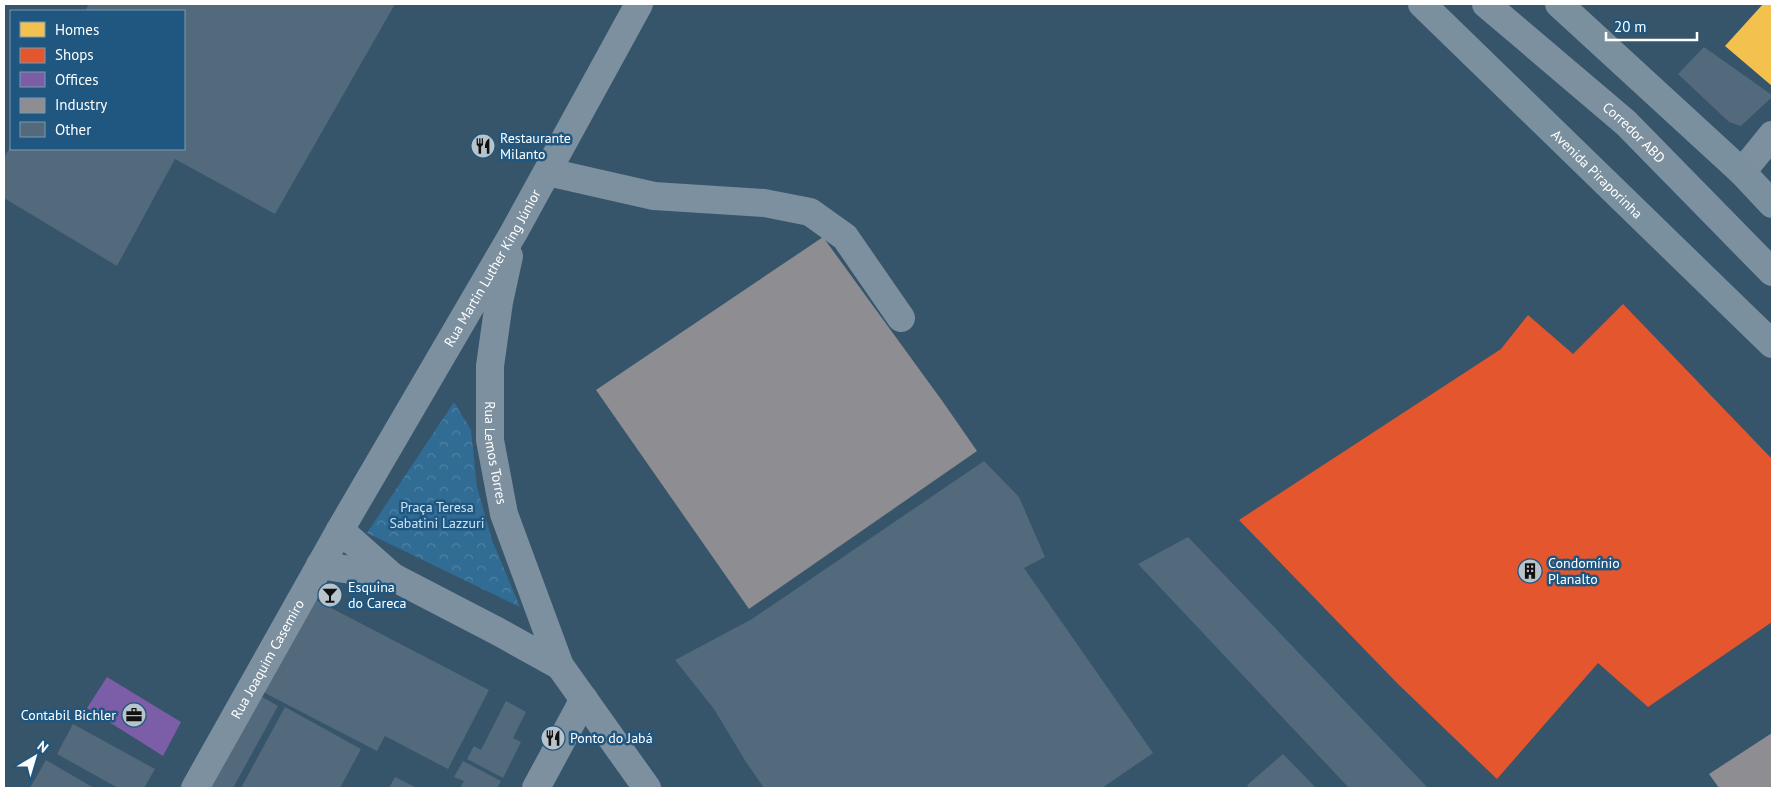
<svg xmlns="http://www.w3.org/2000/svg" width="1776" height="792" font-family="'PT Sans',sans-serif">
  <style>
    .park { fill: url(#park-crowns) }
    .homes { fill: #f2c14e }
    .shops { fill: #e4572e }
    .offices { fill: #7b5ea7 }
    .industry { fill: #8d8d92 }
    .building { fill: #526a7c }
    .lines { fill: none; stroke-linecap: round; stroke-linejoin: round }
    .minor { stroke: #7c90a0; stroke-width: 28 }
    .major { stroke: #7a909e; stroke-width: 28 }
    .labels { text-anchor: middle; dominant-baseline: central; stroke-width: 5; stroke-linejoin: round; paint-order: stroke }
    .street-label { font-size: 14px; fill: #fff; stroke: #205780 }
    .poi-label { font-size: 14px; fill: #fff; stroke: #205780; text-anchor: start }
    .park-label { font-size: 14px; fill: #c9e4f6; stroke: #205780 }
  </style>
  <defs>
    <pattern id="park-crowns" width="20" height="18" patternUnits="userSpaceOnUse" patternTransform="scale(1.25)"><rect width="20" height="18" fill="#316c95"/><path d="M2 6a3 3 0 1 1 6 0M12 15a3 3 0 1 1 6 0" fill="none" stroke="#5082a5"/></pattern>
  </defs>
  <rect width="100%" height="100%" fill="#36546a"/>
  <path class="park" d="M454,402L471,430L477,487L492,540L520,607L367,533Z"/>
  <path class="homes" d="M1763,4H1772V86L1725,46Z"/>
  <path class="shops" d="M1623,304L1772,459V622L1648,707L1598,663L1497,779L1398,684L1239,520L1501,349L1528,315L1573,354Z"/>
  <path class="offices" d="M107,677L181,722L163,756L87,708Z"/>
  <g class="industry">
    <path d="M823,237L943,402L977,451L749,609L596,390Z"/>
    <path d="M1772,733V788H1719L1709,774Z"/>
  </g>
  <g class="building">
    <path d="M89,4H395L275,214L175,159L117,266L4,198V158L11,145V149H184V11H85Z"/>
    <path d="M1704,47L1772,95V97L1741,126L1729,122L1678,74Z"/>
    <path d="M984,461L1019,497L1045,557L1024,568L1153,753L1102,788H764L746,762L714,709L675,660L752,619Z"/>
    <path d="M1188,537L1428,788H1349L1138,564Z"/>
    <path d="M310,597L489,690L448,769L385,736L377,751L261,691Z"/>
    <path d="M257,694L278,706L233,788H205Z"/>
    <path d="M506,701L526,712L513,738L521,742L503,778L467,759L474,746L481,750Z"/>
    <path d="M285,707L361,749L340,788H241Z"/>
    <path d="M73,724L155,769L144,788H118L57,754Z"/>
    <path d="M1283,754L1316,788H1249L1247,785Z"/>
    <path d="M46,760L94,788H30Z"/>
    <path d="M463,761L501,781L497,788H460L464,781L454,777Z"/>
    <path d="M395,777L417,788H389Z"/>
  </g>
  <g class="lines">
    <g class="minor">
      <path id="s1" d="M1486,4L1626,123L1772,272"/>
      <path d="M548,172L654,196L764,203L810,212L845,237L901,318"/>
      <path d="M1742,172L1772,135"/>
      <path id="s2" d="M509,256L499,302L490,366V440L504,514L560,666L647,788"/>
      <path d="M340,530L393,577L497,631L560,666"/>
      <path d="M320,565L393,577"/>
      <path id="s3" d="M195,788L340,530L514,232L639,4"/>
      <path d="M536,788L584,699"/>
    </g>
    <g class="major">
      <path id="s4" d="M1422,4L1772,344"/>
      <path d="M1559,4L1742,172L1772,204"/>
    </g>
  </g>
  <defs>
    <symbol id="restaurant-disc" viewBox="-11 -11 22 22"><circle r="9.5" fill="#b9c3cb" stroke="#205780"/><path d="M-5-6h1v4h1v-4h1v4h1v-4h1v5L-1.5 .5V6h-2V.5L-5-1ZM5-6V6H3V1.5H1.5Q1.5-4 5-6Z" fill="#111"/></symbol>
    <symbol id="building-disc" viewBox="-11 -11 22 22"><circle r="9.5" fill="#b9c3cb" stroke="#205780"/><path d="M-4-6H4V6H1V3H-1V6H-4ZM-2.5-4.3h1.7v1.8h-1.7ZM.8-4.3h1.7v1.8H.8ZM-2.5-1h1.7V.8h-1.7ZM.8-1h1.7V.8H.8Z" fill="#111"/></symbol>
    <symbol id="bar-disc" viewBox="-11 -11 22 22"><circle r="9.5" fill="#b9c3cb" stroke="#205780"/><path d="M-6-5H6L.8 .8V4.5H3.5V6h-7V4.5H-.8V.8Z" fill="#111"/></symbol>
    <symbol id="office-disc" viewBox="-11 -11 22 22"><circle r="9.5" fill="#b9c3cb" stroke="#205780"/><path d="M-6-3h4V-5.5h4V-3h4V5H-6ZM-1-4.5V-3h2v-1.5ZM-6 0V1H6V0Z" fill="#111"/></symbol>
  </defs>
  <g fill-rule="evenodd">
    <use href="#restaurant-disc" x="469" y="132" width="28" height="28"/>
    <use href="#building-disc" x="1516" y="557" width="28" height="28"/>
    <use href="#bar-disc" x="316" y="581" width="28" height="28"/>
    <use href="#office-disc" x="120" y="701" width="28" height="28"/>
    <use href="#restaurant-disc" x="539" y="724" width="28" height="28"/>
  </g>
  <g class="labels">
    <g class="street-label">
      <text stroke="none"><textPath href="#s1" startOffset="196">Corredor ABD</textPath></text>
      <text stroke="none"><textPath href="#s4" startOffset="244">Avenida Piraporinha</textPath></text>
      <text stroke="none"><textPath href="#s3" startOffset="599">Rua Martin Luther King Júnior</textPath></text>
      <text stroke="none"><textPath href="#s2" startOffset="199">Rua Lemos Torres</textPath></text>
      <text stroke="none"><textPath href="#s3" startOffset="148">Rua Joaquim Casemiro</textPath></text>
    </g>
    <g class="poi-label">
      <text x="500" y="138">Restaurante<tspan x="500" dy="16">Milanto</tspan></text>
      <text x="1548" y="563">Condomínio<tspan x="1548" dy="16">Planalto</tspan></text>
      <text x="348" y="587">Esquina<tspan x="348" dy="16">do Careca</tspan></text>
      <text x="116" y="715" text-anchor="end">Contabil Bichler</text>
      <text x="570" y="738">Ponto do Jabá</text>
    </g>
    <g class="park-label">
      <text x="437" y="507">Praça Teresa<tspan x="437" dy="16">Sabatini Lazzuri</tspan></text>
    </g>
  </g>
  <rect width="1776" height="792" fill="none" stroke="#ffffff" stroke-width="10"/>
  <rect x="10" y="10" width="175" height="140" fill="#205780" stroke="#799ab3"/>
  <rect x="20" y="22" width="25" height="15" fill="#f2c14e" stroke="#799ab3"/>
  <text x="55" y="35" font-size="15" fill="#ffffff">Homes</text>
  <rect x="20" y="48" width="25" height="15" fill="#e4572e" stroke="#799ab3"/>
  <text x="55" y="60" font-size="15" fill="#ffffff">Shops</text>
  <rect x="20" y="72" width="25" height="15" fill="#7b5ea7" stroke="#799ab3"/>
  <text x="55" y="85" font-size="15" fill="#ffffff">Offices</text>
  <rect x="20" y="98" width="25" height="15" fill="#8d8d92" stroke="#799ab3"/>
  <text x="55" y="110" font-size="15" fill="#ffffff">Industry</text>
  <rect x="20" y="122" width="25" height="15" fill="#526a7c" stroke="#799ab3"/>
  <text x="55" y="135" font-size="15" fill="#ffffff">Other</text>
  <g transform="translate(35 757) rotate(38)" stroke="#205780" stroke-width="4" paint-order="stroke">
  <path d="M0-4L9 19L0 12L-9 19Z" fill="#ffffff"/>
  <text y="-8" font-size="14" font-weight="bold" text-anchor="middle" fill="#ffffff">N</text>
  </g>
  <path d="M1606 32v8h91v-8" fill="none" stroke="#ffffff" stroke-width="2.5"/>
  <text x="1614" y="32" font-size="15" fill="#ffffff" stroke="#205780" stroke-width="4" paint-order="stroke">20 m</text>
</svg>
